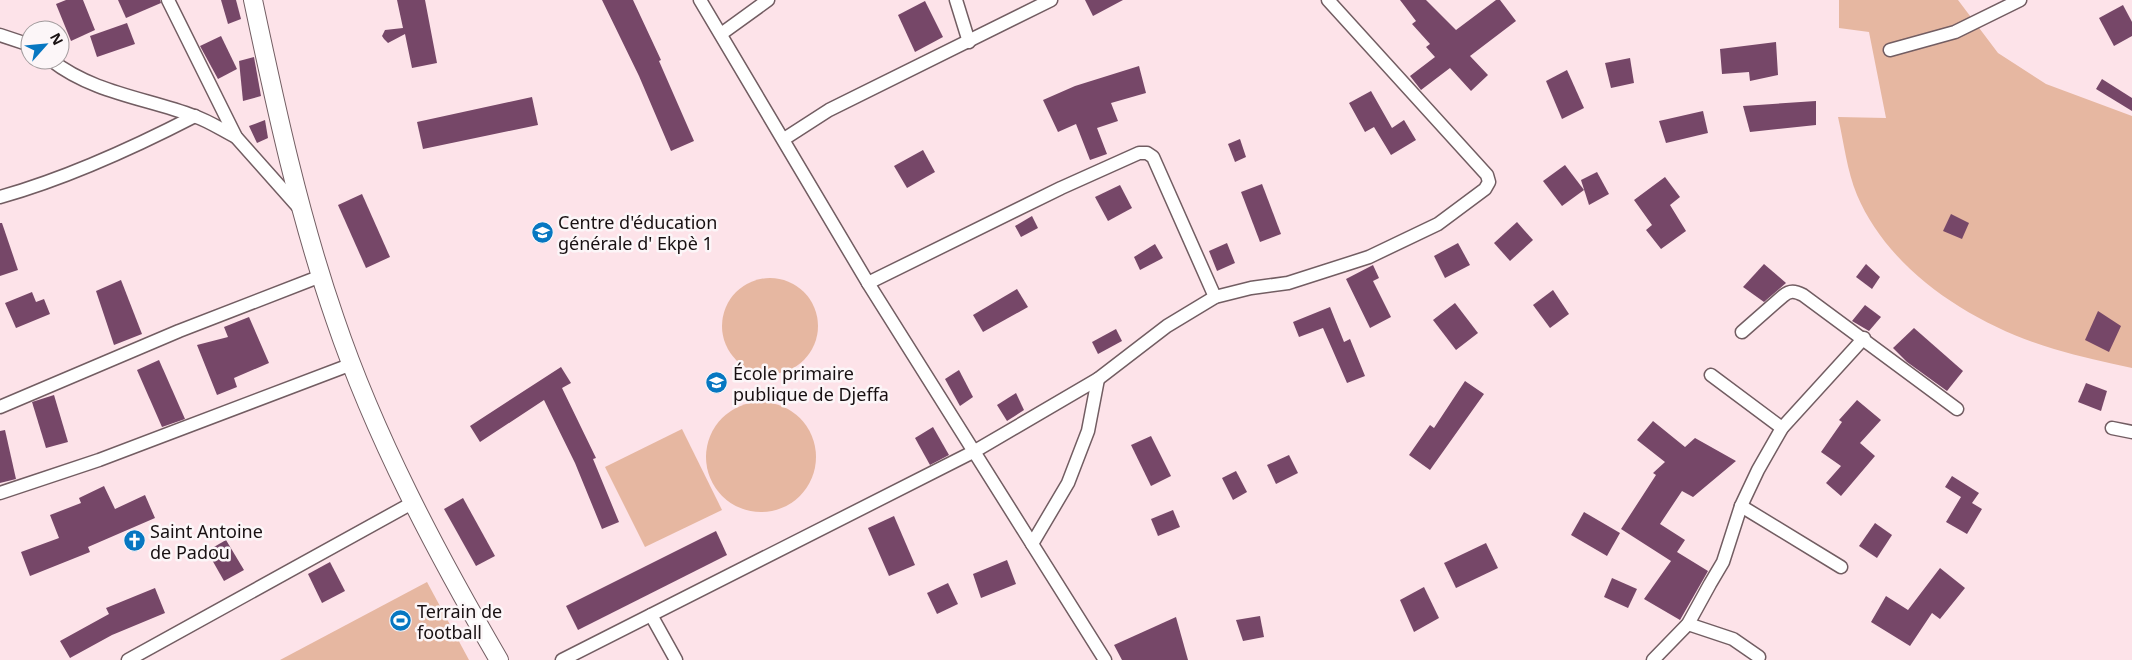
<svg xmlns="http://www.w3.org/2000/svg" width="2132" height="660" font-family="'Noto Sans',sans-serif">
  <style>
    .green { fill: #e6b7a1 }
    .building { fill: #764768 }
    .lines { fill: none; stroke-linecap: round; stroke-linejoin: round }
    .street-casing { stroke: #725d62; stroke-width: 15 }
    .secondary-casing { stroke: #725d62; stroke-width: 20 }
    .street { stroke: #fff; stroke-width: 12 }
    .secondary { stroke: #fff; stroke-width: 18 }
    .labels { text-anchor: middle; dominant-baseline: central; stroke-width: 5; stroke-linejoin: round; paint-order: stroke }
    .poi-label { font-size: 18px; fill: #181012; stroke: #fcf6f8; text-anchor: start }
  </style>
  <rect width="100%" height="100%" fill="#fde3e9"/>
  <g class="green">
    <path d="M1839,0H1958L1998,53L2046,84L2132,116V368C2106,362 2080,357 2054,349C1976,326 1890,273 1857,195C1847,171 1844,143 1838,117L1886,118L1869,32L1839,28Z"/>
    <circle cx="770" cy="326" r="48"/>
    <circle cx="761" cy="457" r="55"/>
    <path d="M682,429L722,510L645,547L605,467Z"/>
    <path d="M427,582L469,660H280Z"/>
  </g>
  <g class="building">
    <path d="M66,0H83L95,30L71,41L56,4Z"/>
    <path d="M118,0H160L161,3L126,18Z"/>
    <path d="M221,0H236L241,19L228,24Z"/>
    <path d="M397,0H425L437,63L412,68L405,34L388,43L384,39L382,36L385,30L403,28Z"/>
    <path d="M602,0H633L661,60L659,61L694,141L671,151L639,76Z"/>
    <path d="M1085,0H1123L1093,16Z"/>
    <path d="M1400,0H1426L1456,30L1496,0H1500L1516,21L1470,56L1488,75L1471,91L1450,68L1421,90L1410,76L1435,57L1426,47L1430,44L1412,24L1416,21Z"/>
    <path d="M925,1L943,37L915,52L898,15Z"/>
    <path d="M2123,5L2132,22V36L2114,46L2099,18Z"/>
    <path d="M127,23L135,44L97,57L90,36Z"/>
    <path d="M221,36L237,69L218,79L200,46Z"/>
    <path d="M1776,42L1778,75L1750,81L1749,72L1722,74L1720,49Z"/>
    <path d="M254,57L261,96L243,101L239,61Z"/>
    <path d="M1630,58L1634,83L1611,88L1605,63Z"/>
    <path d="M1139,66L1146,93L1111,103L1118,121L1097,128L1107,154L1090,160L1076,124L1058,132L1043,100L1075,86Z"/>
    <path d="M1567,70L1584,108L1562,119L1546,81Z"/>
    <path d="M2102,79L2132,98V111L2096,89Z"/>
    <path d="M1371,91L1392,128L1404,120L1416,140L1391,155L1374,127L1365,132L1349,103Z"/>
    <path d="M532,97L538,125L423,149L417,122Z"/>
    <path d="M1816,101V125L1750,132L1743,106Z"/>
    <path d="M1703,111L1708,133L1666,143L1659,121Z"/>
    <path d="M265,120L268,138L257,143L249,126Z"/>
    <path d="M1240,139L1246,157L1235,162L1228,144Z"/>
    <path d="M923,150L935,172L907,188L894,166Z"/>
    <path d="M1565,165L1584,190L1562,206L1543,181Z"/>
    <path d="M1597,172L1609,194L1589,205L1581,180Z"/>
    <path d="M1665,177L1680,197L1670,205L1686,231L1661,249L1646,230L1652,225L1634,200Z"/>
    <path d="M1262,184L1281,234L1260,242L1241,192Z"/>
    <path d="M1120,185L1132,208L1108,221L1095,197Z"/>
    <path d="M362,194L390,257L366,268L338,205Z"/>
    <path d="M1951,214L1969,223L1962,239L1943,231Z"/>
    <path d="M1032,216L1038,228L1021,237L1015,226Z"/>
    <path d="M1517,222L1533,240L1510,261L1494,243Z"/>
    <path d="M0,223H2L18,270L0,276Z"/>
    <path d="M1227,243L1235,263L1217,271L1209,251Z"/>
    <path d="M1458,243L1470,265L1445,278L1434,256Z"/>
    <path d="M1155,244L1163,258L1140,270L1134,257Z"/>
    <path d="M1764,264L1786,283L1764,302L1743,287Z"/>
    <path d="M1866,264L1880,277L1872,289L1856,277Z"/>
    <path d="M1373,265L1379,278L1373,281L1391,317L1370,328L1346,279Z"/>
    <path d="M121,280L142,334L114,345L96,291Z"/>
    <path d="M1017,289L1028,307L983,332L973,315Z"/>
    <path d="M1553,290L1569,314L1550,328L1533,305Z"/>
    <path d="M32,292L36,302L44,299L50,314L16,328L5,303Z"/>
    <path d="M1455,303L1478,333L1456,350L1433,320Z"/>
    <path d="M1865,305L1881,317L1869,331L1852,321Z"/>
    <path d="M1330,307L1344,342L1350,339L1365,376L1347,383L1323,328L1299,337L1293,322Z"/>
    <path d="M2098,311L2121,326L2109,352L2085,340Z"/>
    <path d="M249,317L269,363L234,378L237,387L217,395L197,345L228,337L224,327Z"/>
    <path d="M1914,328L1963,371L1947,391L1907,362L1893,348Z"/>
    <path d="M1116,329L1122,341L1098,354L1092,342Z"/>
    <path d="M159,360L185,419L162,427L137,370Z"/>
    <path d="M561,367L571,383L562,388L596,458L593,459L619,522L602,529L575,463L544,400L480,442L470,426Z"/>
    <path d="M959,370L973,397L960,406L945,379Z"/>
    <path d="M1465,381L1484,394L1430,470L1409,455L1430,425L1434,428Z"/>
    <path d="M2086,383L2107,391L2101,411L2078,402Z"/>
    <path d="M1016,393L1024,410L1007,421L997,405Z"/>
    <path d="M54,395L68,442L46,448L32,402Z"/>
    <path d="M1857,400L1881,420L1860,443L1875,456L1841,496L1826,483L1841,466L1821,452L1842,422L1839,420Z"/>
    <path d="M1653,421L1685,447L1695,438L1736,461L1693,497L1682,491L1660,524L1685,540L1677,552L1708,571L1680,620L1644,599L1671,561L1621,529L1656,475L1653,473L1665,462L1637,440Z"/>
    <path d="M933,427L949,455L930,465L915,438Z"/>
    <path d="M5,430L16,479L0,483V431Z"/>
    <path d="M1151,436L1171,476L1151,486L1131,445Z"/>
    <path d="M1289,455L1298,473L1276,484L1267,465Z"/>
    <path d="M1236,471L1247,492L1233,500L1222,478Z"/>
    <path d="M1952,476L1979,493L1972,503L1982,509L1967,534L1946,522L1961,497L1945,487Z"/>
    <path d="M104,486L115,509L145,495L155,518L88,547L90,552L30,576L21,552L59,538L50,515L81,503L79,498Z"/>
    <path d="M463,498L495,556L476,566L444,509Z"/>
    <path d="M1173,510L1180,527L1158,536L1151,519Z"/>
    <path d="M1584,512L1620,533L1607,556L1571,535Z"/>
    <path d="M894,516L915,565L889,576L868,528Z"/>
    <path d="M1875,523L1892,535L1877,558L1859,546Z"/>
    <path d="M716,531L727,555L578,630L566,606Z"/>
    <path d="M226,540L244,570L224,581L207,551Z"/>
    <path d="M1486,543L1498,568L1456,588L1444,563Z"/>
    <path d="M1007,560L1016,584L981,598L973,574Z"/>
    <path d="M330,562L345,591L322,603L308,574Z"/>
    <path d="M1940,568L1965,588L1940,619L1932,613L1910,646L1871,622L1886,596L1908,610Z"/>
    <path d="M1612,578L1637,589L1628,608L1604,597Z"/>
    <path d="M948,583L958,604L937,614L927,593Z"/>
    <path d="M1424,587L1439,618L1414,632L1400,600Z"/>
    <path d="M155,588L165,613L112,635L70,658L60,641L109,614L106,608Z"/>
    <path d="M1260,616L1264,637L1243,641L1236,620Z"/>
    <path d="M1176,617L1188,660H1122L1114,645Z"/>
  </g>
  <g class="lines">
    <defs>
      <g id="street">
        <path d="M168,0L236,137L300,209"/>
        <path d="M700,0L868,283L1105,660"/>
        <path d="M956,0L969,42"/>
        <path d="M721,34L768,0"/>
        <path d="M0,35L30,45"/>
        <path d="M1890,50L1955,32L2020,0"/>
        <path d="M51,60C93,93 146,98 194,116C209,121 222,130 236,137"/>
        <path d="M784,139L829,110L1051,0"/>
        <path d="M0,197C68,178 133,148 195,116"/>
        <path d="M868,283L1061,188L1139,153H1147L1153,157L1215,297"/>
        <path d="M1742,332L1783,296C1790,290 1795,291 1803,295L1957,409"/>
        <path d="M1711,375L1782,428"/>
        <path d="M0,407L179,331L321,276"/>
        <path d="M2112,428L2132,432"/>
        <path d="M0,493L99,460L352,364"/>
        <path d="M1741,506L1841,567"/>
        <path d="M1032,544L1068,483L1088,431L1098,379"/>
        <path d="M651,615L676,660"/>
        <path d="M1688,624L1733,639L1759,657"/>
        <path d="M128,660L414,502"/>
        <path d="M562,660L975,451L1098,379L1167,326L1215,297L1251,288L1288,283L1369,257L1438,224L1485,189L1489,182L1487,175L1328,0"/>
        <path d="M1653,660L1688,624L1710,584L1723,562L1741,506L1758,470L1782,428L1864,338"/>
      </g>
      <path id="secondary" d="M253,0C276,108 299,215 335,319C375,437 436,552 499,660"/>
    </defs>
    <use href="#street" class="street-casing"/>
    <use href="#secondary" class="secondary-casing"/>
    <use href="#street" class="street"/>
    <use href="#secondary" class="secondary"/>
  </g>
  <defs>
    <symbol id="university-disc" viewBox="-11 -11 22 22"><circle r="9.5" fill="#0777c1" stroke="#fcf6f8"/><path d="M0-5L7-2L0 1L-7-2ZM-4 1L0 2.5L4 1V4Q0 6-4 4Z" fill="#fff"/></symbol>
    <symbol id="school-disc" viewBox="-11 -11 22 22"><circle r="9.5" fill="#0777c1" stroke="#fcf6f8"/><path d="M0-5L7-2L0 1L-7-2ZM-4 1L0 2.5L4 1V4Q0 6-4 4Z" fill="#fff"/></symbol>
    <symbol id="church-disc" viewBox="-11 -11 22 22"><circle r="9.5" fill="#0777c1" stroke="#fcf6f8"/><path d="M-1.2-6h2.4v3.5h3.3v2.4h-3.3V6h-2.4V-.1h-3.3v-2.4h3.3Z" fill="#fff"/></symbol>
    <symbol id="stadium-disc" viewBox="-11 -11 22 22"><circle r="9.5" fill="#0777c1" stroke="#fcf6f8"/><path d="M0-5a6.5 5 0 1 0 0 10a6.5 5 0 1 0 0-10ZM-3.5-1.8h7v3.6h-7Z" fill="#fff"/></symbol>
  </defs>
  <g fill-rule="evenodd">
    <use href="#university-disc" x="530" y="220" width="25" height="25"/>
    <use href="#school-disc" x="704" y="370" width="25" height="25"/>
    <use href="#church-disc" x="122" y="528" width="25" height="25"/>
    <use href="#stadium-disc" x="388" y="608" width="25" height="25"/>
  </g>
  <g class="labels">
    <g class="poi-label">
      <text x="558" y="222">Centre d'éducation<tspan x="558" dy="21">générale d' Ekpè 1</tspan></text>
      <text x="733" y="373">École primaire<tspan x="733" dy="21">publique de Djeffa</tspan></text>
      <text x="150" y="531">Saint Antoine<tspan x="150" dy="21">de Padou</tspan></text>
      <text x="417" y="611">Terrain de<tspan x="417" dy="21">football</tspan></text>
    </g>
  </g>
  <g transform="translate(45 45) rotate(63)"><circle r="24" fill="#fcf6f8" stroke="#a19a9c"/>
  <path d="M0-4L9 19L0 12L-9 19Z" fill="#0777c1"/>
  <text y="-8" font-size="14" font-weight="bold" text-anchor="middle" fill="#181012">N</text>
  </g>
</svg>
